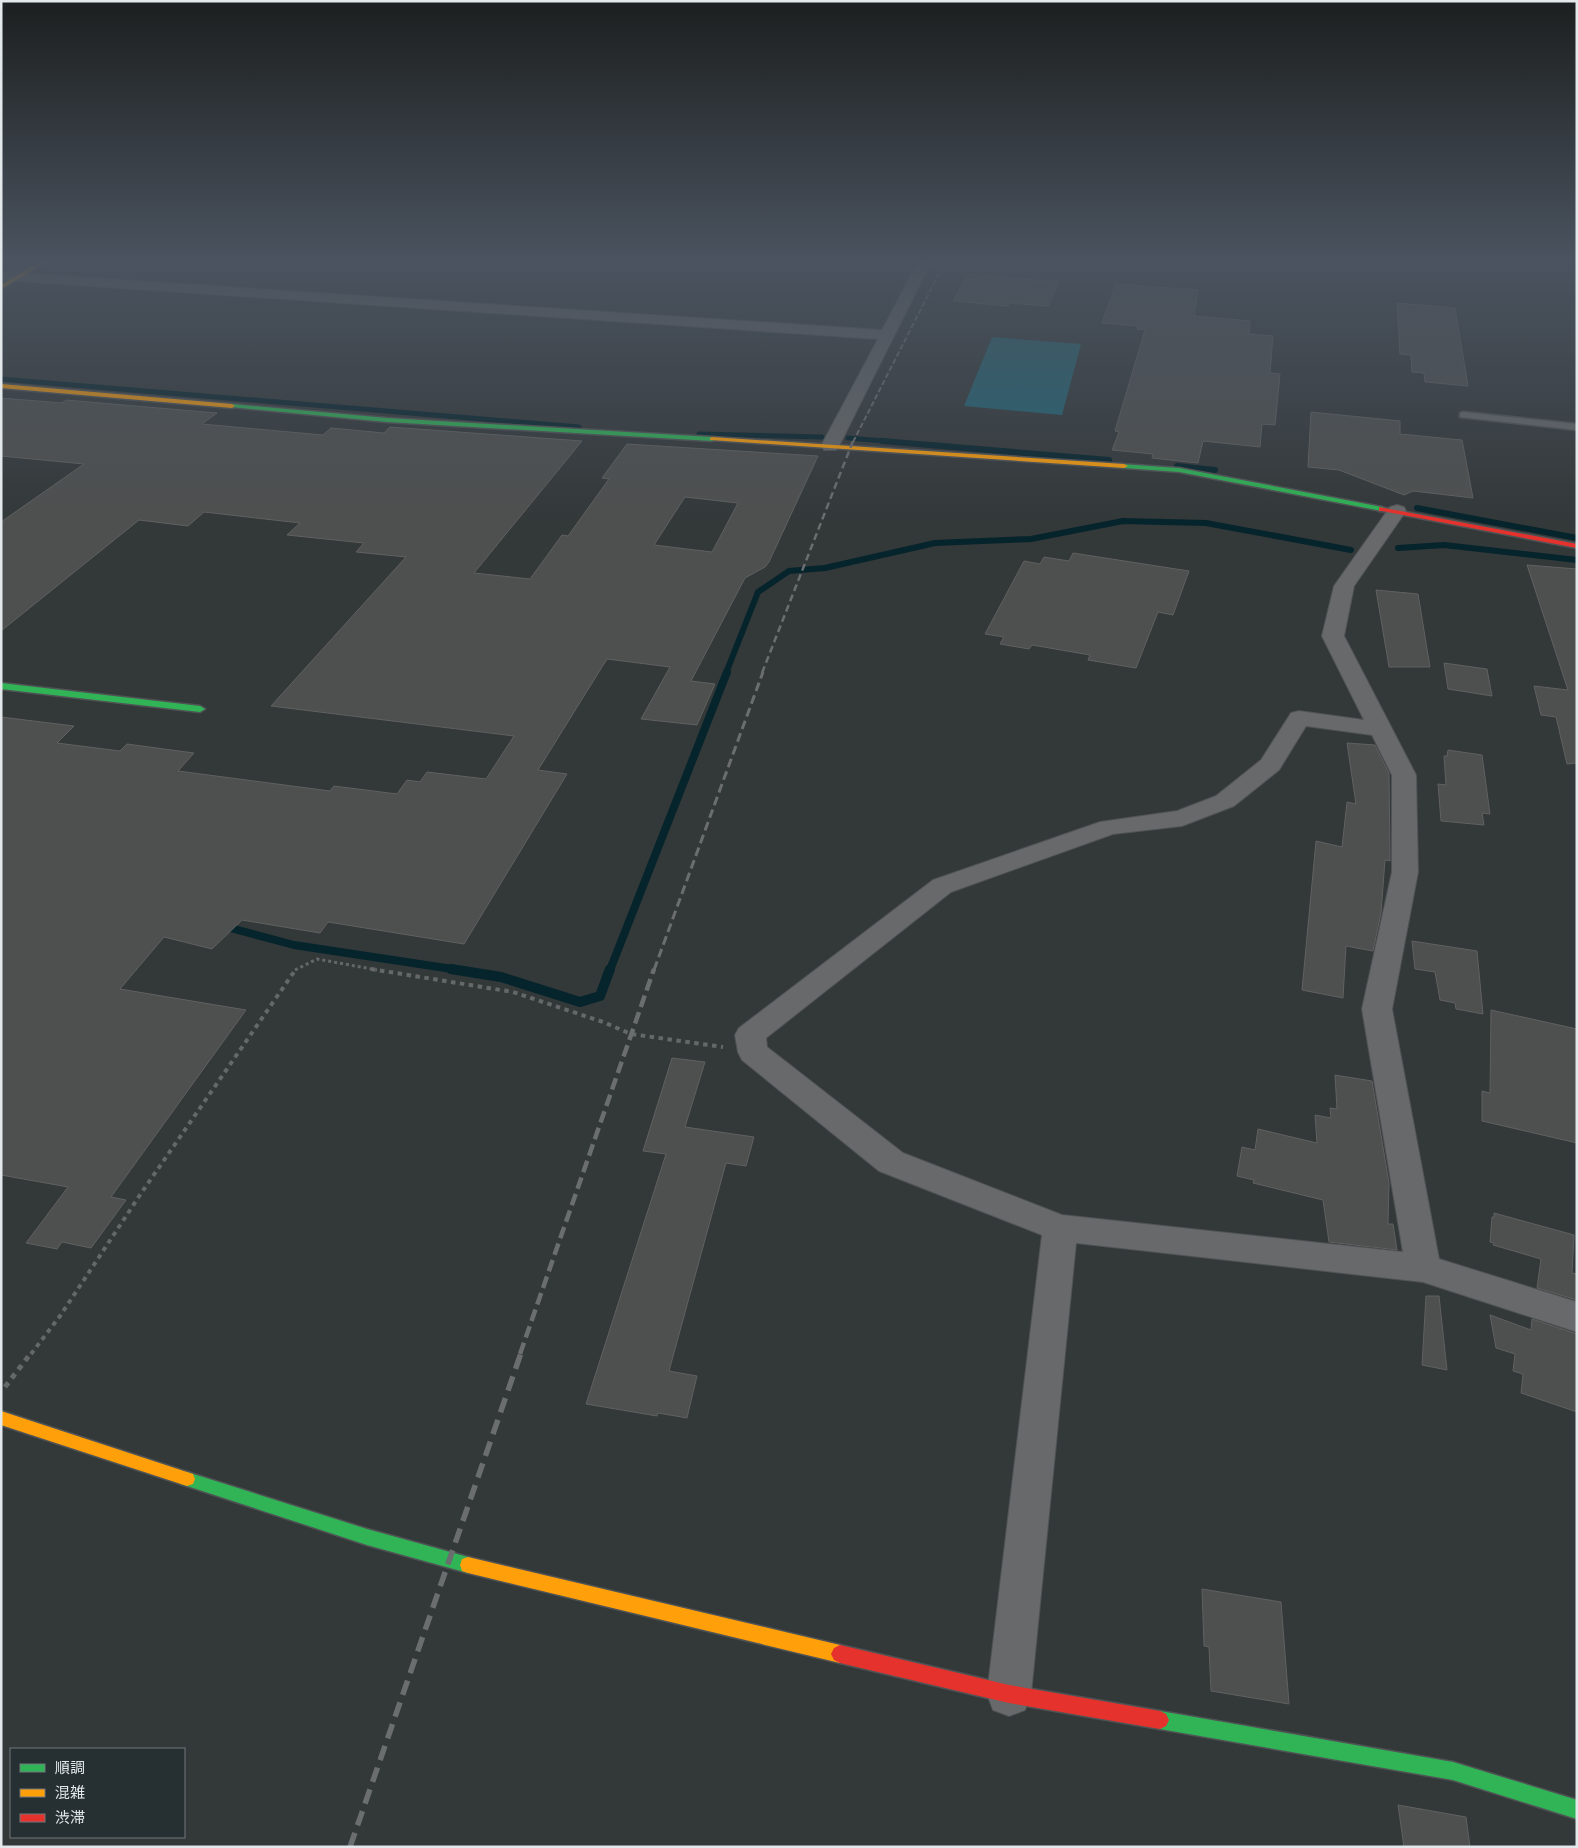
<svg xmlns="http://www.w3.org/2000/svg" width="1578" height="1848" font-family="Karla,'Noto Sans JP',sans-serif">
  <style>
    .green { fill: #216676 }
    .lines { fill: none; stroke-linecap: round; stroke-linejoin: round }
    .stream-far3 { stroke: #05242c; stroke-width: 5 }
    .stream-far2 { stroke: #05242c; stroke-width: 6 }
    .stream-far1 { stroke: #05242c; stroke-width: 8 }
    .stream { stroke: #05242c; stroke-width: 10 }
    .building { fill: #4e504f; stroke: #606160; fill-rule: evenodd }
    .lane-casing { stroke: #505355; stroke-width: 3 }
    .street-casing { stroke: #505355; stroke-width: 2 }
    .fast-casing { stroke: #505355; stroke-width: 3 }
    .slow-casing { stroke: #505355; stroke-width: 3 }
    .jam-casing { stroke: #505355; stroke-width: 3 }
    .path-far2 { stroke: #656869; stroke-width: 3; stroke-dasharray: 3 3; stroke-linecap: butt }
    .path-far1 { stroke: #656869; stroke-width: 4; stroke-dasharray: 4.5 4.5; stroke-linecap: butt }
    .path { stroke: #656869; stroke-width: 5; stroke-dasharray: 5.5 5.5; stroke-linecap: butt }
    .lane { fill: #67696a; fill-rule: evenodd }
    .street { fill: #67696a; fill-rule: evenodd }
    .fast { fill: #30b455; fill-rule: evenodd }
    .slow { fill: #ff9f0a; fill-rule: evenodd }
    .jam { fill: #e5322d; fill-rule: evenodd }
    .rail-far4 { stroke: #6b6e6f; stroke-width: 2; stroke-dasharray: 5.5 2.5; stroke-linecap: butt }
    .rail-far3 { stroke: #6b6e6f; stroke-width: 2.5; stroke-dasharray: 7 4; stroke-linecap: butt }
    .rail-far2 { stroke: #6b6e6f; stroke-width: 3; stroke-dasharray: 9 4.5; stroke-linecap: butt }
    .rail-far1 { stroke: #6b6e6f; stroke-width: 4.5; stroke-dasharray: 12 5.5; stroke-linecap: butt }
    .rail { stroke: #6b6e6f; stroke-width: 5.5; stroke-dasharray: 15 8; stroke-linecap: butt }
  </style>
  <rect width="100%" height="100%" fill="#333839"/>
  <path class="green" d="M992,337L1081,344L1062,415L964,406Z"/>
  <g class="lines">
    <g class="stream-far3">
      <path d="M1,379L579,427"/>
      <path d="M699,434L822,437"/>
      <path d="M848,438L896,442"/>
    </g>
    <g class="stream-far2">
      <path d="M882,441L1109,460"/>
      <path d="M1177,466L1215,470"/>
      <path d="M1417,508L1577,538"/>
      <path d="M1398,548L1444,545L1577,560"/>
      <path d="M726,673L758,592L789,571L825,568L935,543L1031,539L1123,521L1206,523L1351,550"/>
    </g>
    <g class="stream-far1">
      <path d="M223,926L294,945L459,970"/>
      <path d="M610,970L727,672"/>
    </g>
    <path class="stream" d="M451,969L501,977L580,1002L600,996L610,969"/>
  </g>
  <g class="building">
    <path d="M968,274L1059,282L1048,306L1009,303L1008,306L953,301Z"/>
    <path d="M1116,284L1198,290L1194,316L1250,321L1249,334L1273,336L1270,373L1280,374L1275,425L1262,424L1260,447L1203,441L1198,463L1152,458L1153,454L1112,450L1119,432L1115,431L1145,330L1137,329L1138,326L1102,323Z"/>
    <path d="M1397,303L1455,308L1468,386L1425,382L1424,373L1412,372L1411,355L1400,354Z"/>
    <path d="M1,398L62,403L66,400L217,413L202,424L323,435L331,428L384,433L390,427L582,441L474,573L530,579L562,535L568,536L609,479L602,478L627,444L818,456L769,562L765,567L745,578L691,681L715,684L697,725L641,719L670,667L607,659L538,770L567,774L464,944L328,922L320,933L242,920L212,949L164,937L120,989L246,1010L111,1197L126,1200L91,1248L62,1242L57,1249L26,1243L68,1187L1,1175V717L74,726L57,743L120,751L127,744L194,753L178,771L330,791L334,786L397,794L407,780L420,782L427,772L486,779L514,736L271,706L406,557L356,552L364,543L287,535L300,523L204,512L188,526L139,520L1,631V522L84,464L1,456ZM685,497L738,503L712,552L654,545Z"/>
    <path d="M1311,412L1400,421V434L1462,440L1473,498L1413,491L1404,495L1339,470L1308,467Z"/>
    <path d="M1073,553L1189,571L1173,615L1158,612L1136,668L1088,660L1090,655L1032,645L1029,649L1000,644L1004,637L985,634L1024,561L1040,564L1044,557L1069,561Z"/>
    <path d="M1527,565L1577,569V763L1567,764L1556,717L1541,715L1534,686L1568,690Z"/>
    <path d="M1376,590L1418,594L1430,667H1389Z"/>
    <path d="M1444,663L1487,669L1492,696L1448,689Z"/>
    <path d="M1347,743L1375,745L1389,773L1390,858V861L1385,860L1381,913L1373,951L1346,946L1343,998L1302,990L1316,841L1342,847L1347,802L1356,804Z"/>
    <path d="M1448,750L1482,755L1490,814L1482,813L1484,825L1441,821L1438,784L1446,785L1444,756H1447Z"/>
    <path d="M1412,941L1477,951L1483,1014L1456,1009L1455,1003L1440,1000L1435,972L1415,969Z"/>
    <path d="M1491,1010L1577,1029V1143L1482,1121V1091L1490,1093Z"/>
    <path d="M672,1058L705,1062L685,1127L754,1137L746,1166L726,1163L669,1371L697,1376L687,1418L658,1413L657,1416L586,1404L666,1154L643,1151Z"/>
    <path d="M1335,1075L1372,1081L1389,1183L1388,1224H1393L1397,1250L1329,1242L1323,1200L1253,1183L1254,1180L1237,1176L1242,1147L1255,1150L1258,1129L1317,1143L1315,1115L1331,1118L1330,1108L1337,1109Z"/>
    <path d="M1494,1213L1574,1235L1572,1273L1577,1274V1300L1537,1288L1541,1259L1493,1245L1494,1243L1490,1242L1492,1217H1494Z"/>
    <path d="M1426,1296H1439L1447,1370L1422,1365Z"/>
    <path d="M1490,1315L1531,1330L1532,1319L1577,1334V1412L1521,1393L1523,1374L1513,1371L1515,1354L1496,1348Z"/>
    <path d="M1202,1589L1281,1602L1289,1704L1211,1691L1209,1647L1204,1646Z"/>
    <path d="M1398,1805L1466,1817L1470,1847H1404Z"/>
  </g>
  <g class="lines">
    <defs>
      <path id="lane" d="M1463,412L1577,424V430L1460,417V413Z"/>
      <g id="street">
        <path d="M918,262H931L839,446L836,450H824L821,446L878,339L1,280V272L882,330Z"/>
        <path d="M1397,505L1404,507L1406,511L1354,586L1344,636L1416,775L1418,872L1392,1009L1439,1259L1577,1302V1332L1423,1282L1076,1243L1031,1694L1025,1710L1009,1716L993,1710L987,1694L1042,1235L879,1171L742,1060L738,1052L735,1035L739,1028L933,880L1100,822L1177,811L1216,796L1261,760L1291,713L1299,711L1364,720L1322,636L1334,586L1390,507ZM1306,726L1372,735L1392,775V872L1362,1009L1403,1252L1062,1215L903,1153L767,1047L766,1038L951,892L1113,834L1182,826L1234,806L1279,770Z"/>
      </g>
      <g id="fast">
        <path d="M232,404L387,418L712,437L715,439L712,441L387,422L230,407L229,406Z"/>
        <path d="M1121,464L1179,468L1382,507L1386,509L1382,511L1179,472L1124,468L1120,466Z"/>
        <path d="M1,683L200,706L205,709L200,712L1,689Z"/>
        <path d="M187,1472L367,1529L468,1557L474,1559L476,1565L474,1571L468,1573L367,1545L181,1484L179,1479L181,1474Z"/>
        <path d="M1160,1711L1453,1762L1577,1800V1819L1453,1780L1160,1729L1154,1726L1151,1720L1154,1714Z"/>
      </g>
      <g id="slow">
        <path d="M40,262H47L1,289V285Z"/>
        <path d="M1,384L232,404L235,406L232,408L1,388Z"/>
        <path d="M712,437L1124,464L1128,466L1124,468L710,440V438Z"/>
        <path d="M1,1411L187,1472L193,1474L195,1479L193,1484L187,1486L1,1425Z"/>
        <path d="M468,1557L840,1645L846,1648L849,1654L846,1660L840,1663L468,1573L462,1571L460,1565L462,1559Z"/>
      </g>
      <g id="jam">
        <path d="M1379,507L1577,544V548L1382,511H1379Z"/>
        <path d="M840,1645L1009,1685L1160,1711L1166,1714L1169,1720L1166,1726L1160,1729L1009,1703L840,1663L834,1660L831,1654L834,1648Z"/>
      </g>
    </defs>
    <use href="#lane" class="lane-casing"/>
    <use href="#street" class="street-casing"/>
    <use href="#fast" class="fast-casing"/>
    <use href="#slow" class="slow-casing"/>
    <use href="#jam" class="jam-casing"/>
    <path class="path-far2" d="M295,970L317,959L377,970"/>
    <g class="path-far1">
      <path d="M371,969L513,992L603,1022L631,1034L723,1047"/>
      <path d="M31,1354L60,1316L142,1192L296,969"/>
    </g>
    <path class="path" d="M5,1387L31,1353"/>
    <use href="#lane" class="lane"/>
    <use href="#street" class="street"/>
    <use href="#fast" class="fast"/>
    <use href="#slow" class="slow"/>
    <use href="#jam" class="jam"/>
    <path class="rail-far4" d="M853,442L945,262"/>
    <path class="rail-far3" d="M762,673L853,441"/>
    <path class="rail-far2" d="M654,970L763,672"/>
    <path class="rail-far1" d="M520,1354L654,969"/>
    <path class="rail" d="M350,1847L521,1353"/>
  </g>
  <linearGradient id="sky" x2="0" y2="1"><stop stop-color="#1c1f1f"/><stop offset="0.5" stop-color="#4a535f"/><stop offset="1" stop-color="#4a535f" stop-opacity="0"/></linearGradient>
  <rect width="1578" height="521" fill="url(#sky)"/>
  <rect width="1578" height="1848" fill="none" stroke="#e3e9eb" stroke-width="5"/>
  <rect x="10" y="1748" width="175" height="90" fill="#262f32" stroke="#72797c"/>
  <rect x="20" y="1764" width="25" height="8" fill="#30b455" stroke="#72797c"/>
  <text x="55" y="1773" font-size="15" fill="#e3e9eb">順調</text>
  <rect x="20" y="1789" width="25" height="8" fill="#ff9f0a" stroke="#72797c"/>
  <text x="55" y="1798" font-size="15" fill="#e3e9eb">混雑</text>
  <rect x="20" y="1814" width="25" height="8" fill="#e5322d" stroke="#72797c"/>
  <text x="55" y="1823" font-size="15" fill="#e3e9eb">渋滞</text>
</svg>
